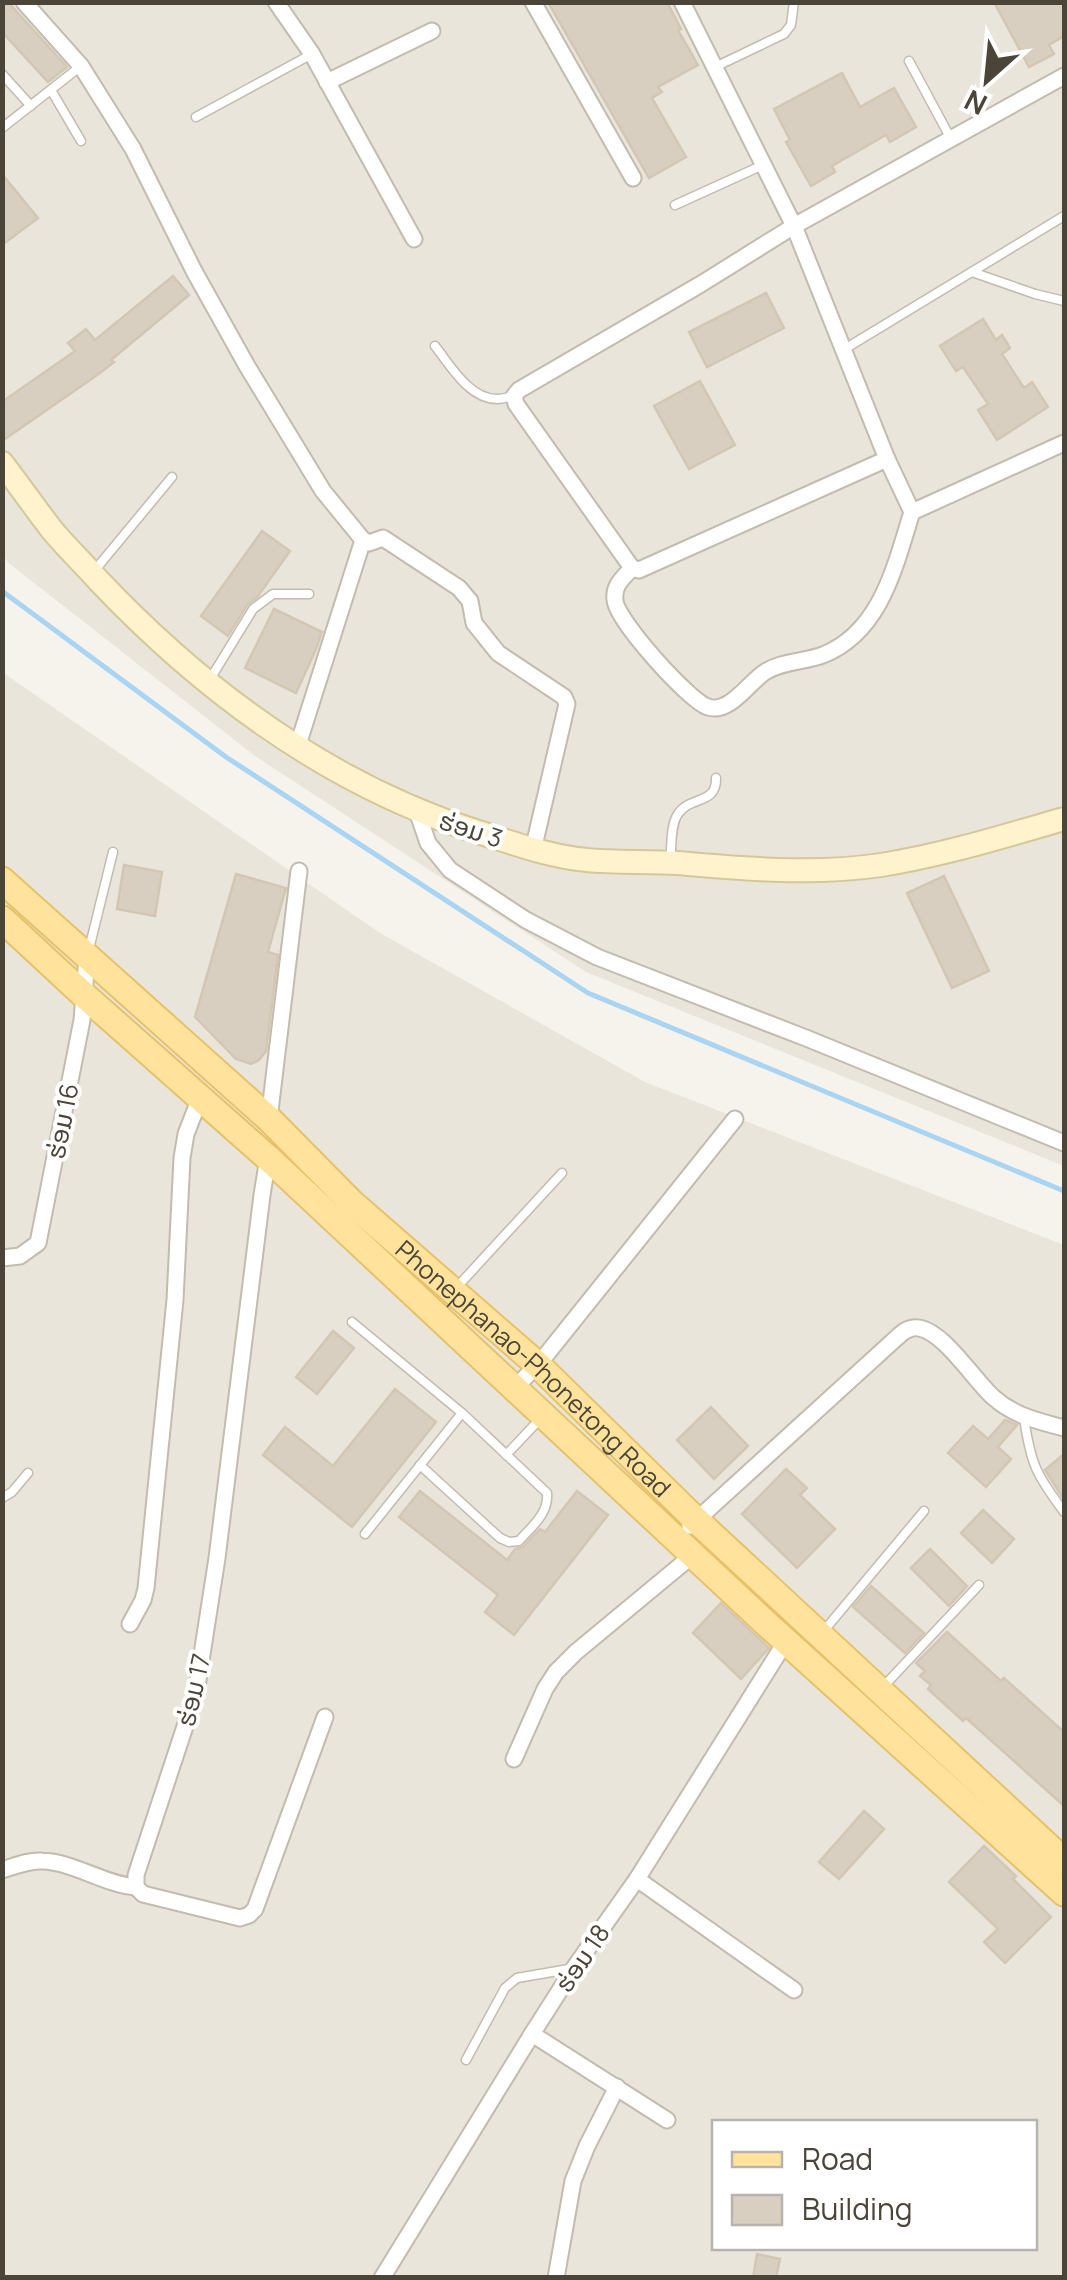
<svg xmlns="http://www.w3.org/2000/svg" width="1067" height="2280" font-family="Manrope,'Noto Sans Lao',sans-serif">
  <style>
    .residential { fill: #eae5da; fill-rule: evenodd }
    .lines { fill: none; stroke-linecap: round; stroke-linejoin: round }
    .stream { stroke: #a9d4f2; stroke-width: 5 }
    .building { fill: #d8cfc1; stroke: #d3c7b4; stroke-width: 2.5 }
    .lane-casing { stroke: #c2bbae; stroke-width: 11 }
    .street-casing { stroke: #c2bbae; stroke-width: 19 }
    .secondary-casing { stroke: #d6c79b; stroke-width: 26 }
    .primary-casing { stroke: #e6c16a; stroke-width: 29 }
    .lane { stroke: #fff; stroke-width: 8 }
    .street { stroke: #fff; stroke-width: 15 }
    .secondary { stroke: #fff3cd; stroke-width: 22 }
    .primary { stroke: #ffe39c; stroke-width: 25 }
    .labels { text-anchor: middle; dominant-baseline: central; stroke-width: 8; stroke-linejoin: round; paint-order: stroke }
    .street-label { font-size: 25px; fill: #4b4439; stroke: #fff }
  </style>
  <rect width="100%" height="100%" fill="#f6f3ec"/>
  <g class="residential">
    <path d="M2,3H1064V1166L586,972L255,756L10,564L2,555Z"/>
    <path d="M2,672L380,933L645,1082L1064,1245V2277H3ZM714,2122H1034V2248H714Z"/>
  </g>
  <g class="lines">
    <path class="stream" d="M2,591L226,757L588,993L1064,1191"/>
  </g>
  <g class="building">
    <path d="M2,2H8L67,67L48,82L2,32Z"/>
    <path d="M548,2H667L681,29L678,30L698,65L658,87L662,92L652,98L686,157L649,178Z"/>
    <path d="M994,2H1064V36L1049,45L1054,54L1029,67Z"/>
    <path d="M842,73L860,107L894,88L916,127L890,142L886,135L832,166L835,172L811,186L786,142L790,140L774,109Z"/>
    <path d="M2,174L38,218L2,245Z"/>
    <path d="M173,276L189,295L111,360L114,362L100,373L2,441V402L75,351L68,343L86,329L95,340Z"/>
    <path d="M766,293L784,328L707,367L689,332Z"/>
    <path d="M983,319L996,340L1002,335L1010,348L1002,354L1024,388L1032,382L1048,407L997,440L978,410L988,404L963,367L956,371L940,346Z"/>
    <path d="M700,381L735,445L689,469L654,406Z"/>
    <path d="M262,531L290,551L258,596L247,605L228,636L201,616Z"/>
    <path d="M274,609L322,632L316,649L296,693L245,668Z"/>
    <path d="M124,865L162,872L155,916L117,909Z"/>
    <path d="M236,874L286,888L268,952L278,955L266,1051L259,1060L251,1064L236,1059L195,1017Z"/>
    <path d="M944,876L989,971L952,988L907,893Z"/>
    <path d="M333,1331L354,1348L317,1394L296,1377Z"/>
    <path d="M395,1389L436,1422L352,1527L263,1455L285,1427L333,1466Z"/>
    <path d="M711,1407L748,1446L714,1479L677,1440Z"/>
    <path d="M1005,1420L1017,1425L998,1447L1011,1459L986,1487L948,1453L973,1426L988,1439Z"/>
    <path d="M1064,1454V1500L1045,1470Z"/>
    <path d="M786,1469L807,1488L800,1495L835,1529L797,1568L742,1514Z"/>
    <path d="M420,1491L507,1560L515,1549L523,1547L540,1529L545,1532L577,1491L608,1515L514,1635L485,1612L498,1595L399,1517Z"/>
    <path d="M983,1510L1014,1539L992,1563L961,1533Z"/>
    <path d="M930,1549L967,1586L949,1606L911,1568Z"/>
    <path d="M871,1586L924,1633L905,1653L853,1607Z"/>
    <path d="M721,1603L769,1648L741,1679L693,1633Z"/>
    <path d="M947,1632L1001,1681L1004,1678L1064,1732V1806L966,1718L963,1721L928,1689L931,1685L920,1676L925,1671L916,1663Z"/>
    <path d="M864,1811L884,1829L839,1879L819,1862Z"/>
    <path d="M984,1846L1016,1876L1013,1879L1051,1917L1005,1963L984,1942L998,1929L949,1882Z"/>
    <path d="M757,2254L780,2259L776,2278H753Z"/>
  </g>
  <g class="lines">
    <defs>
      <g id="lane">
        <path d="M909,61L951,139"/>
        <path d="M715,67L784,34L791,25L794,2"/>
        <path d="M2,74L31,106"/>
        <path d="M51,90L81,141"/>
        <path d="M196,117L312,54"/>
        <path d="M2,128L81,66"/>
        <path d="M675,205L763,165"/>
        <path d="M972,272L1035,294L1064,301"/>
        <path d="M435,346C450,365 469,399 497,399C503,399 509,397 514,396"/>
        <path d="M843,350L1064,216"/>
        <path d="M95,570L172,477"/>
        <path d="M209,681L253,609L273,594H309"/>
        <path d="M670,861C672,848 670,825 678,814C689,796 717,805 716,778"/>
        <path d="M89,949L113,852"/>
        <path d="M457,1287L562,1173"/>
        <path d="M352,1322L462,1413L547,1493C549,1514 531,1527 519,1541L509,1542L500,1538L420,1465"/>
        <path d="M1024,1418C1031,1465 1036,1474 1064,1512"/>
        <path d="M506,1455L541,1418"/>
        <path d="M2,1498L12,1492L28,1473"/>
        <path d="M365,1534L462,1413"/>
        <path d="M822,1633L924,1511"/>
        <path d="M882,1688L979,1585"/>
        <path d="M466,2060L505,1988L517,1978L569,1969"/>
      </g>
      <g id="street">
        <path d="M24,2L81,66L133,149L194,271L247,366L323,491L363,540L369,543L383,538L459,588L470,601L474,623L498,653L564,697L567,704L533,850"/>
        <path d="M276,2L312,54L414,239"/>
        <path d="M533,2L633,178"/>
        <path d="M327,82L432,31"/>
        <path d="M887,459L639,570L632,568L516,404L514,396L519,390L701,284L794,226L1064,76"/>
        <path d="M912,512L1064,443"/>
        <path d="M632,568C624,577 613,585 615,600C616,620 690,702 708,707C730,714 749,682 765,672C782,661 804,662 823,655C881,632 895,566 912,512L887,459L794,226L682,2"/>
        <path d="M297,748L363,540"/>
        <path d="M417,811L428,843L450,870L526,920L597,957L806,1038L1064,1143"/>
        <path d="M269,1119L299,871"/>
        <path d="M268,1158L262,1195L217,1558L196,1693L136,1875V1887L143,1894L240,1918L249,1915L255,1909L325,1717"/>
        <path d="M2,1258L20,1256L38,1243L82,1020L87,957"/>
        <path d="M514,1388L538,1365L735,1119"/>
        <path d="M690,1526L892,1342C900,1335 907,1326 919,1328C944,1332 974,1380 993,1397C1014,1416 1038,1421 1064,1428"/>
        <path d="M130,1624L143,1600L146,1588L175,1300L182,1158L186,1134L200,1098"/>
        <path d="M514,1759L545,1689L556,1672L576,1652L693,1555"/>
        <path d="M2,1870C15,1866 29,1860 42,1861C74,1862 103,1884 136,1887"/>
        <path d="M637,1879L794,1990"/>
        <path d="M532,2034L667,2120"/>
        <path d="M382,2278L532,2034L574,1968L637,1879L786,1641"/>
        <path d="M556,2278L573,2181L587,2146L617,2087"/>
      </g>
      <path id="secondary" d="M2,463C19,485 35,508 52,530C66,547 83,563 98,580C204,692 330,785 478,832C513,843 550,857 587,860C617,863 648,861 678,863C745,869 814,875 881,865C944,855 1004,836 1064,819"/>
      <g id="primary">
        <path id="s1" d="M2,880L269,1119L352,1203L538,1365L696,1520L1064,1861"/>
        <path d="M2,919L85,996L268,1158L770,1627L1064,1893"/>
      </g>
    </defs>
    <use href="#lane" class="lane-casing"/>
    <use href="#street" class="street-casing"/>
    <use href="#secondary" class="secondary-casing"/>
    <use href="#primary" class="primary-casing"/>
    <use href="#lane" class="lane"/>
    <use href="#street" class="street"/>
    <use href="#secondary" class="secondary"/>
    <use href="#primary" class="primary"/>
  </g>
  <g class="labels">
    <g class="street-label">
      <text transform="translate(471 829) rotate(18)">ຮ່ອມ 3</text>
      <text transform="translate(62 1121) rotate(-79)">ຮ່ອມ 16</text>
      <text stroke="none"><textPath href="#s1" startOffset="722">Phonephanao-Phonetong Road</textPath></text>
      <text transform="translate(193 1690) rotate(-77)">ຮ່ອມ 17</text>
      <text transform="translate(582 1958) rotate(-56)">ຮ່ອມ 18</text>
    </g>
  </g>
  <rect width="1067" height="2280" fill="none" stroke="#4b4439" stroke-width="10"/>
  <rect x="712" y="2120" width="325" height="130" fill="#ffffff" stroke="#b7b4b0" stroke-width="2.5"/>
  <rect x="732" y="2152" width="50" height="15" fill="#ffe39c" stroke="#b7b4b0" stroke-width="2.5"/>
  <text x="802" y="2170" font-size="30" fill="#4b4439">Road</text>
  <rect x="732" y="2195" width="50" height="30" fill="#d8cfc1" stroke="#b7b4b0" stroke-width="2.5"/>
  <text x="802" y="2220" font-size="30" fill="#4b4439">Building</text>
  <g transform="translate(987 80) rotate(207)" stroke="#ffffff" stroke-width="8" paint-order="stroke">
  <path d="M0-8L18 38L0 25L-18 38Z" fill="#4b4439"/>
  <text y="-15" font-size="28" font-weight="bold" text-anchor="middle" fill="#4b4439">N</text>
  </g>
</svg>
